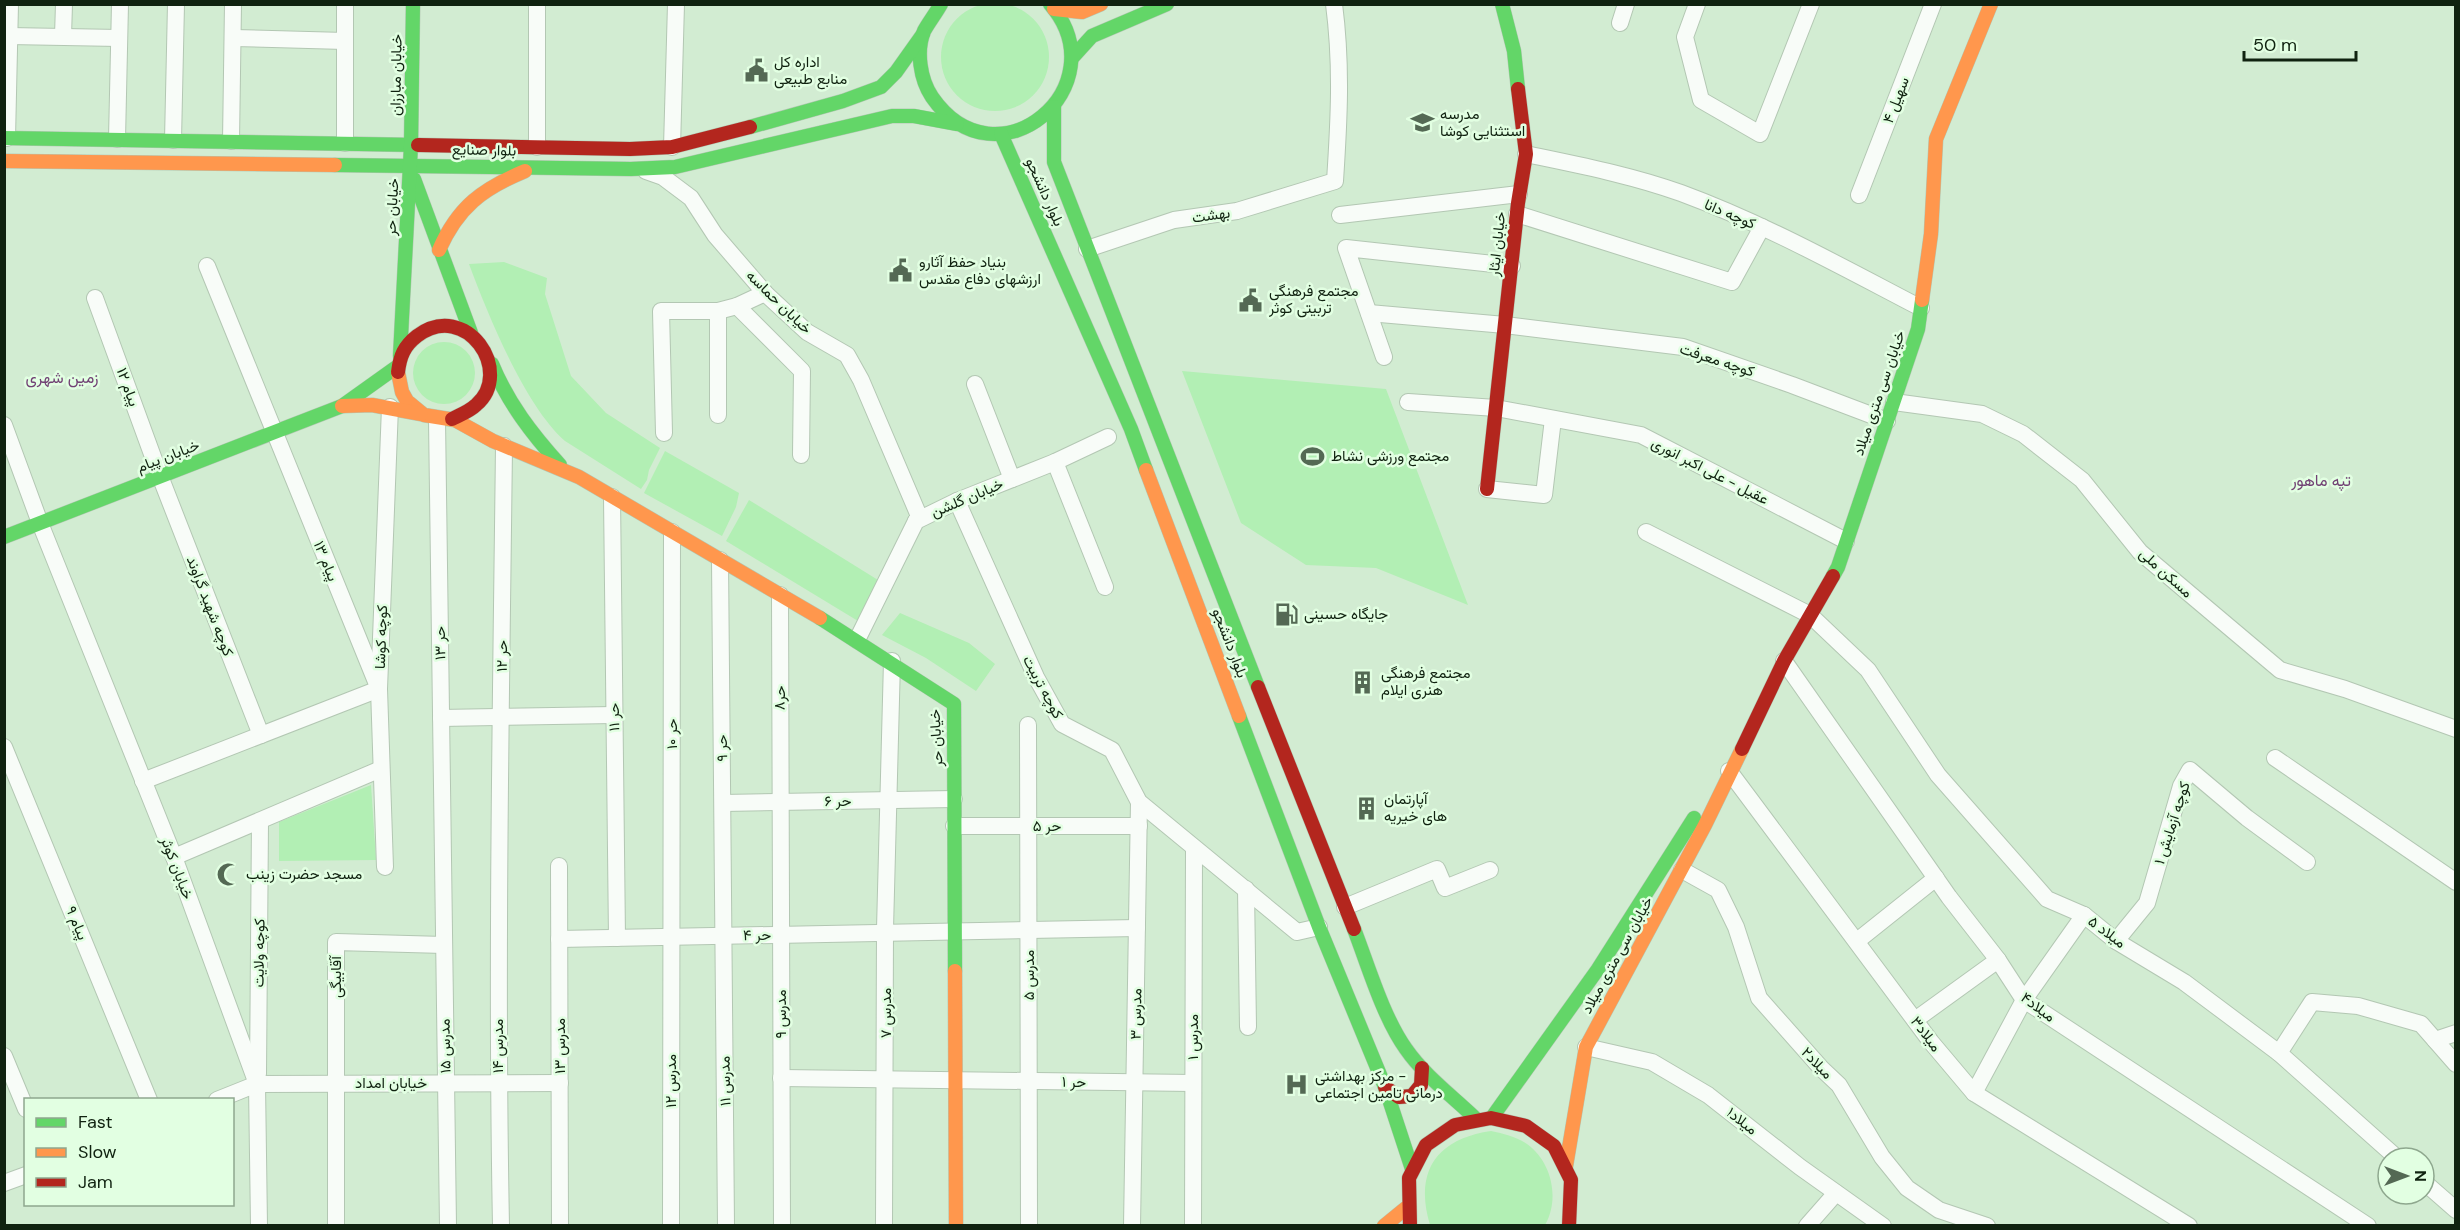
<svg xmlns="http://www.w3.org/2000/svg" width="2460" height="1230" font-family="'DM Sans',Vazirmatn,sans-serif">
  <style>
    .green { fill: #b2efb4 }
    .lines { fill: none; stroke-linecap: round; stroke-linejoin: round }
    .street-casing { stroke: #b3c7b3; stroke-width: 18 }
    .fast-casing { stroke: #b3c7b3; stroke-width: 15 }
    .slow-casing { stroke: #b3c7b3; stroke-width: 15 }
    .jam-casing { stroke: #b3c7b3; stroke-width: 15 }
    .street { stroke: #f8fcf8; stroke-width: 16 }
    .fast { stroke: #63d668; stroke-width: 14 }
    .slow { stroke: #ff974d; stroke-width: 14 }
    .jam { stroke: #b3261e; stroke-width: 14 }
    .labels { text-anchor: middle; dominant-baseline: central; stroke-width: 5; stroke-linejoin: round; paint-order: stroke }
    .poi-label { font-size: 15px; fill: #102210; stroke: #e2ffe2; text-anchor: start }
    .street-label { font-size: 15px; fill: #102210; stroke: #e2ffe2 }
    .neighbourhood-label { font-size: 16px; fill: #714174; stroke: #e2ffe2 }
  </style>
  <rect width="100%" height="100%" fill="#d2ecd2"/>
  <g class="green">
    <circle cx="995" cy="57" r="54"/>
    <path d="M504,262L547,278L545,294L571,376L606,413L660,448L649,470L647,480L641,489L565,441C525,406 488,315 469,264Z"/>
    <circle cx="444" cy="373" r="31"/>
    <path d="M1182,371L1386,389L1468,605L1376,568L1306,565L1241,523Z"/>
    <path d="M665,451L739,493L736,507L722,536L644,493Z"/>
    <path d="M749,500L878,580L858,621L726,541Z"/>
    <path d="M900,613L969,643L995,664L976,691L926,658L882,635Z"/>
    <path d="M371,785L376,860L279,861V822Z"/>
    <path d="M1491,1131C1504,1134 1515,1136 1527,1144C1552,1162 1560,1199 1545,1225H1430C1414,1172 1436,1139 1491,1131Z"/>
  </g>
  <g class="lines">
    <defs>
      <g id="street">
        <path d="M537,4V147"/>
        <path d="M1697,4L1685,37L1701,100L1760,134L1811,4"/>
        <path d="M1620,23L1626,4"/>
        <path d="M9,36L119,38"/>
        <path d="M63,36L64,4"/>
        <path d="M233,38L345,41"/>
        <path d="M7,138L10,4"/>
        <path d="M117,139L120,4"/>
        <path d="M173,140L176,4"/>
        <path d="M231,141L233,4"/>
        <path d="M345,143V4"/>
        <path d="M672,147L676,4"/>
        <path d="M1526,154C1578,165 1631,175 1681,193C1765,224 1842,267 1921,308"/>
        <path d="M646,171L663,177L691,198L715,235L765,293L807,332L847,355L861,380L919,516L916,521"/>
        <path d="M1859,195L1933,4"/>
        <path d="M1517,214L1732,282L1762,227"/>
        <path d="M1340,215L1519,194"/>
        <path d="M1087,249L1174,220L1237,211L1335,181C1339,120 1342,65 1334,4"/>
        <path d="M95,298L160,476L261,735"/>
        <path d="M737,306L802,371L801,455"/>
        <path d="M1369,313L1505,325L1683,347L1792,385L1887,421"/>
        <path d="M1384,357L1346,248L1512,266"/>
        <path d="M975,384L1012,479"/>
        <path d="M1408,402L1496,408L1641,435L1846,541"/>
        <path d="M1894,402L1982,414L2023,434L2082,480L2140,552L2280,670L2345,689L2456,729"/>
        <path d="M718,415V311"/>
        <path d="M437,419L448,1226"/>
        <path d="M4,425L40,523L174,857L257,1084L259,1226"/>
        <path d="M664,433L661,311H718L737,306L765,293"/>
        <path d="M1055,462L1105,587"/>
        <path d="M1487,489L1544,495L1553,419"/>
        <path d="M612,497L617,938"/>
        <path d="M957,501L1036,677L1062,724L1112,750L1139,802L1297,932L1319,927"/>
        <path d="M1646,532L1810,615L1868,670L1938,775L2047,899L2084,915L2116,941L2184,982L2279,1053L2397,1158"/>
        <path d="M720,560L726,1226"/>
        <path d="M780,595L782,1226"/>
        <path d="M857,640L916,521L957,501L1055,462L1108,437"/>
        <path d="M1784,661L1949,897L1998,960L2024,1000L2368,1226"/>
        <path d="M441,718L614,715"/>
        <path d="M1028,725L1029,1226"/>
        <path d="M4,747L149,1100"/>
        <path d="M2275,758L2456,882"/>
        <path d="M1729,771L1931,1042L1974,1093L2189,1226"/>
        <path d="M143,781L379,689L207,266"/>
        <path d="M723,803L954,799"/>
        <path d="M954,826H1139"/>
        <path d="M174,857L381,769"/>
        <path d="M559,866L560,1226"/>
        <path d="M385,867L379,689L390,407"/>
        <path d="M1682,870L1718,890L1736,927L1759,998L1821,1068L1839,1085L1882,1157L1907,1188L1939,1210L1987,1226"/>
        <path d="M1246,889L1248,1027"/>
        <path d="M1345,907L1437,869L1445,888L1490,870"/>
        <path d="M559,939L1137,928"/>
        <path d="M1857,941L1936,878"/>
        <path d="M2116,941L2147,903L2181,786L2190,770L2247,818L2307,862"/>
        <path d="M1915,1020L1998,960"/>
        <path d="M2435,1040L2456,1033"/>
        <path d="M1586,1047L1652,1062L1708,1095L1800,1167L1883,1226"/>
        <path d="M2279,1053L2312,1002L2358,1006L2421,1024L2456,1064"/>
        <path d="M4,1056L26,1109"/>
        <path d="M258,1074L260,821"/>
        <path d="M781,1078L1193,1083"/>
        <path d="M1974,1093L2024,1000L2084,915"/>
        <path d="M217,1100L257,1084L560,1083"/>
        <path d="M2424,1182L2456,1210"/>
        <path d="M4,1183L26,1175"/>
        <path d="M336,1226V942L444,945"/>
        <path d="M501,1226C496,966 501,706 504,446"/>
        <path d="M671,1226L672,532"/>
        <path d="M884,1226L885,929L892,661"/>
        <path d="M1132,1226L1139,802"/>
        <path d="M1193,1226L1194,848"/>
        <path d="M1807,1226L1836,1193"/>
      </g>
      <g id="fast">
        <path d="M941,4C936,13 929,22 924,31C916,51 920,79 932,97C997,191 1121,86 1050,4"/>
        <path d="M1502,4L1514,51L1518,89"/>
        <path d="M1072,58L1092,36L1167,4"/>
        <path d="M1054,107V162L1258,687"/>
        <path d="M750,127L843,101L881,87L896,72L923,34"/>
        <path d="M1001,134L1131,429L1146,470"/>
        <path d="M4,138L418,145"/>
        <path d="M335,165L631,169L675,167L892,116H914L957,124"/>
        <path d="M414,179L471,333"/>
        <path d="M400,356L411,145L413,4"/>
        <path d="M492,364C508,403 532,434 560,465"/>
        <path d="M4,537L342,406L398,366"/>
        <path d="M1833,576L1838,567L1918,329L1922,300"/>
        <path d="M820,618L954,704L955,971"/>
        <path d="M1239,716L1319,927L1385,1087L1412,1169"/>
        <path d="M1354,929C1368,965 1383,1017 1406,1049C1424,1075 1452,1096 1475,1118"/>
        <path d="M1493,1116L1598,969L1694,818"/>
      </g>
      <g id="slow">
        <path d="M1054,9L1082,12L1101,4"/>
        <path d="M4,161L335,165"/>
        <path d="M439,250C458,207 482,189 525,171"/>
        <path d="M1922,300L1931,234L1936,139L1991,4"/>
        <path d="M398,372L402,392L407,401L424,415L455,420L493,441L579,477L820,618"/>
        <path d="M342,406L372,405L421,414"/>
        <path d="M1146,470L1239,716"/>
        <path d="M955,971L956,1226"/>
        <path d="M1566,1166L1586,1047L1705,825L1742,749"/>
        <path d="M1384,1226L1406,1208"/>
      </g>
      <g id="jam">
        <path d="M418,145L630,149L672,147L750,127"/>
        <path d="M398,372C400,356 404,346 417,336C466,299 515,372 476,405C470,411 460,415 452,419"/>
        <path d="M1487,489L1518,203L1526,154L1518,89"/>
        <path d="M1258,687L1354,929"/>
        <path d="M1742,749L1784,661L1833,576"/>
        <path d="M1385,1087L1399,1097L1412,1096L1421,1085L1422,1068"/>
        <path d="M1410,1226L1409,1178L1426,1145L1455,1125L1491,1118L1526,1126L1554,1146L1571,1180L1569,1226"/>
      </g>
    </defs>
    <use href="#street" class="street-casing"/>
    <use href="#fast" class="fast-casing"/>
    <use href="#slow" class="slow-casing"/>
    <use href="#jam" class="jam-casing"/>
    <use href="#street" class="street"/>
    <use href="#fast" class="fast"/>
    <use href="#slow" class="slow"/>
    <use href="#jam" class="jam"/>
  </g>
  <defs>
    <symbol id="civic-bare" viewBox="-9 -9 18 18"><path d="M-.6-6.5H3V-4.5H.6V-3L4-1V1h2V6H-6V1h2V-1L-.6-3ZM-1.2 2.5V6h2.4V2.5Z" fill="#546954" stroke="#e2ffe2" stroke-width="2.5" paint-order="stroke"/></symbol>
    <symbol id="school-bare" viewBox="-9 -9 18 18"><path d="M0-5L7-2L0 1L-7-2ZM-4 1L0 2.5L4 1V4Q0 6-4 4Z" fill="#546954" stroke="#e2ffe2" stroke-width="2.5" paint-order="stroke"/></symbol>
    <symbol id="stadium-bare" viewBox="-9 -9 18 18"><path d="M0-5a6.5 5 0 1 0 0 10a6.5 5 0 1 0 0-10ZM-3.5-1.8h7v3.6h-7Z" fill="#546954" stroke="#e2ffe2" stroke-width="2.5" paint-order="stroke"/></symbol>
    <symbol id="fuel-bare" viewBox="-9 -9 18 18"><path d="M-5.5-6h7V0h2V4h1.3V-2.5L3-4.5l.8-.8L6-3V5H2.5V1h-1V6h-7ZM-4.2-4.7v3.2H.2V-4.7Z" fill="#546954" stroke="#e2ffe2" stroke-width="2.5" paint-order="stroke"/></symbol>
    <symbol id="building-bare" viewBox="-9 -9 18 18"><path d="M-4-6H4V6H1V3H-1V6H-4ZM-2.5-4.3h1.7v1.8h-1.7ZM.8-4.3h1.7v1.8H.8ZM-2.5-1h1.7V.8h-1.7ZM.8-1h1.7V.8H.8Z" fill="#546954" stroke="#e2ffe2" stroke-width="2.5" paint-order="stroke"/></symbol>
    <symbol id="mosque-bare" viewBox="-9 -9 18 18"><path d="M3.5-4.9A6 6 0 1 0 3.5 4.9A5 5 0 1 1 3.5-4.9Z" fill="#546954" stroke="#e2ffe2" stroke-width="2.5" paint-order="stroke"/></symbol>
    <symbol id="hospital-bare" viewBox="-9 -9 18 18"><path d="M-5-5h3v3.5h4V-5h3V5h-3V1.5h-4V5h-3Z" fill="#546954" stroke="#e2ffe2" stroke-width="2.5" paint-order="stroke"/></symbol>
  </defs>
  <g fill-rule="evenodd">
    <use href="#civic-bare" x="740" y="54" width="33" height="33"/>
    <use href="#school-bare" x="1406" y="106" width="33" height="33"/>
    <use href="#civic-bare" x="884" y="254" width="33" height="33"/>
    <use href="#civic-bare" x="1234" y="284" width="33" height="33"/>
    <use href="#stadium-bare" x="1296" y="440" width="33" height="33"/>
    <use href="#fuel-bare" x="1270" y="598" width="33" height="33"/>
    <use href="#building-bare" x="1346" y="666" width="33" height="33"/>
    <use href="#building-bare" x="1350" y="792" width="33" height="33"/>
    <use href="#mosque-bare" x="212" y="858" width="33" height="33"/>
    <use href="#hospital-bare" x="1280" y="1068" width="33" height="33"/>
  </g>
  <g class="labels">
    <g class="poi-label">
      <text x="774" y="62">اداره کل<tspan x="774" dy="17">منابع طبیعی</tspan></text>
      <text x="1440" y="114">مدرسه<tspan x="1440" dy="17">استثنایی کوشا</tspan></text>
      <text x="919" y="262">بنیاد حفظ آثارو<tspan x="919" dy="17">ارزشهای دفاع مقدس</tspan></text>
      <text x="1269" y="291">مجتمع فرهنگی<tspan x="1269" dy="17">تربیتی کوثر</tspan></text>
      <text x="1331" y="456">مجتمع ورزشی نشاط</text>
      <text x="1304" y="614">جایگاه حسینی</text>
      <text x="1381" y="673">مجتمع فرهنگی<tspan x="1381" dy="17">هنری ایلام</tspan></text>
      <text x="1384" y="799">آپارتمان<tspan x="1384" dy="17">های خیریه</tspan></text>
      <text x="246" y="874">مسجد حضرت زینب</text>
      <text x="1315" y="1076">مرکز بهداشتی -<tspan x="1315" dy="17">درمانی تامین اجتماعی</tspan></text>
    </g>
    <g class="street-label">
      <text transform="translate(396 75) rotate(-89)">خیابان مبارزان</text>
      <text transform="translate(1896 100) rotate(-69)">سهیل ۴</text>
      <text transform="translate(484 150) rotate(1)">بلوار صنایع</text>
      <text transform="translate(1045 192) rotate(66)">بلوار دانشجو</text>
      <text transform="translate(392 207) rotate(-87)">خیابان حر</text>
      <text transform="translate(1730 214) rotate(23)">کوچه دانا</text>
      <text transform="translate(1211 215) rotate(-8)">بهشت</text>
      <text transform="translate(1497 244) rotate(-84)">خیابان ایثار</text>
      <text transform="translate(779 302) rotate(44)">خیابان حماسه</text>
      <text transform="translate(1717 360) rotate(18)">کوچه معرفت</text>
      <text transform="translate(128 387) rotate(70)">پیام ۱۲</text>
      <text transform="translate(1879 393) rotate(-71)">خیابان سی متری میلاد</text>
      <text transform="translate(168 456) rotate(-21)">خیابان پیام</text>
      <text transform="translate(1710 471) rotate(27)">عقیل - علی اکبر انوری</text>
      <text transform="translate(967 498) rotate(-23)">خیابان گلشن</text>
      <text transform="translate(326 561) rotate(68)">پیام ۱۳</text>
      <text transform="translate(2166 573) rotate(42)">مسکن ملی</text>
      <text transform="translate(210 606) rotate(69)">کوچه شهید گراوند</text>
      <text transform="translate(381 637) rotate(-88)">کوچه کوشا</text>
      <text transform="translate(440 643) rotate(-91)">۱۳ حر</text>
      <text transform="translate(1230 643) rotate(69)">بلوار دانشجو</text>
      <text transform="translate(502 656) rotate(-89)">حر ۱۲</text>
      <text transform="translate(1043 687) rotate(62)">کوچه تربیت</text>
      <text transform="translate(780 698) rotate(-90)">حر۸</text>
      <text transform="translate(614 717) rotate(-91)">حر ۱۱</text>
      <text transform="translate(672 734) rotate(-90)">حر ۱۰</text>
      <text transform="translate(936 738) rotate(-93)">خیابان حر</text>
      <text transform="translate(722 748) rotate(-91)">حر ۹</text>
      <text transform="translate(838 801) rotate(-1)">حر ۶</text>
      <text transform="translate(2172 823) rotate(-72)">۱ کوچه آزمایش</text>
      <text x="1047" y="826">حر ۵</text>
      <text transform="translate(177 868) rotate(69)">خیابان کوثر</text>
      <text transform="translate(77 923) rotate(68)">پیام ۹</text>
      <text transform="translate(2107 932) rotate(37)">میلاد ۵</text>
      <text transform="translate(757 935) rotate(-1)">حر ۴</text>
      <text transform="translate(259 953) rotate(-89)">کوچه ولایت</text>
      <text transform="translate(1617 955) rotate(-61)">خیابان سی متری میلاد</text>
      <text transform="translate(1029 975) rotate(-90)">مدرس ۵</text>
      <text transform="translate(336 977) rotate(-90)">آقابیگی</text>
      <text transform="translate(2038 1007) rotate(37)">میلاد۴</text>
      <text transform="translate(886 1013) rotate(-90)">مدرس ۷</text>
      <text transform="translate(781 1014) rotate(-90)">مدرس ۹</text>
      <text transform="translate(1136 1014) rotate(-89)">مدرس ۳</text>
      <text transform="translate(1926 1034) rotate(53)">میلاد۳</text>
      <text transform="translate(1193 1037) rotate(-90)">مدرس ۱</text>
      <text transform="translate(445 1046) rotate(-91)">مدرس ۱۵</text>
      <text transform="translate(498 1046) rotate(-90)">مدرس ۱۴</text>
      <text transform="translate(560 1046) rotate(-90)">مدرس ۱۳</text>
      <text transform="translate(1817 1063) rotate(46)">میلاد۲</text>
      <text transform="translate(671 1081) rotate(-90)">مدرس ۱۲</text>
      <text transform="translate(725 1081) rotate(-91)">مدرس ۱۱</text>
      <text transform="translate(1074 1082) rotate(1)">حر ۱</text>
      <text x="391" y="1083">خیابان امداد</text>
      <text transform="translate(1742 1121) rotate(38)">میلاد۱</text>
    </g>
    <g class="neighbourhood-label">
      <text x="62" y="377">زمین شهری</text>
      <text x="2321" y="480">تپه ماهور</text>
    </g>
  </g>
  <rect width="2460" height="1230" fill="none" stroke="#102210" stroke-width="12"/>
  <rect x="24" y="1098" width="210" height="108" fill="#e2ffe2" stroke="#8ea78e" stroke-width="1.5"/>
  <rect x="36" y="1118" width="30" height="9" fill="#63d668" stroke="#8ea78e" stroke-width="1.5"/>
  <text x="78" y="1128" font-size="18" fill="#102210">Fast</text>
  <rect x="36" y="1148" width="30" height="9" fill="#ff974d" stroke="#8ea78e" stroke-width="1.5"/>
  <text x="78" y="1158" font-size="18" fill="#102210">Slow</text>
  <rect x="36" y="1178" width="30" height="9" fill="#b3261e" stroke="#8ea78e" stroke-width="1.5"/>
  <text x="78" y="1188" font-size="18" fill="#102210">Jam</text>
  <g transform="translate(2406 1176) rotate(90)"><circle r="28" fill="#e2ffe2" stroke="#8ea78e" stroke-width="1.5"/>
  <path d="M0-4.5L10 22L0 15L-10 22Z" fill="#546954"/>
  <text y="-9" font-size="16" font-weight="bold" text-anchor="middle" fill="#102210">N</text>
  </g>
  <path d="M2244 51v9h112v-9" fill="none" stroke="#102210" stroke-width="3"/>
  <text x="2253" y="51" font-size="18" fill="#102210" stroke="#e2ffe2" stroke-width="4.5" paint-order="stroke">50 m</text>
</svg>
